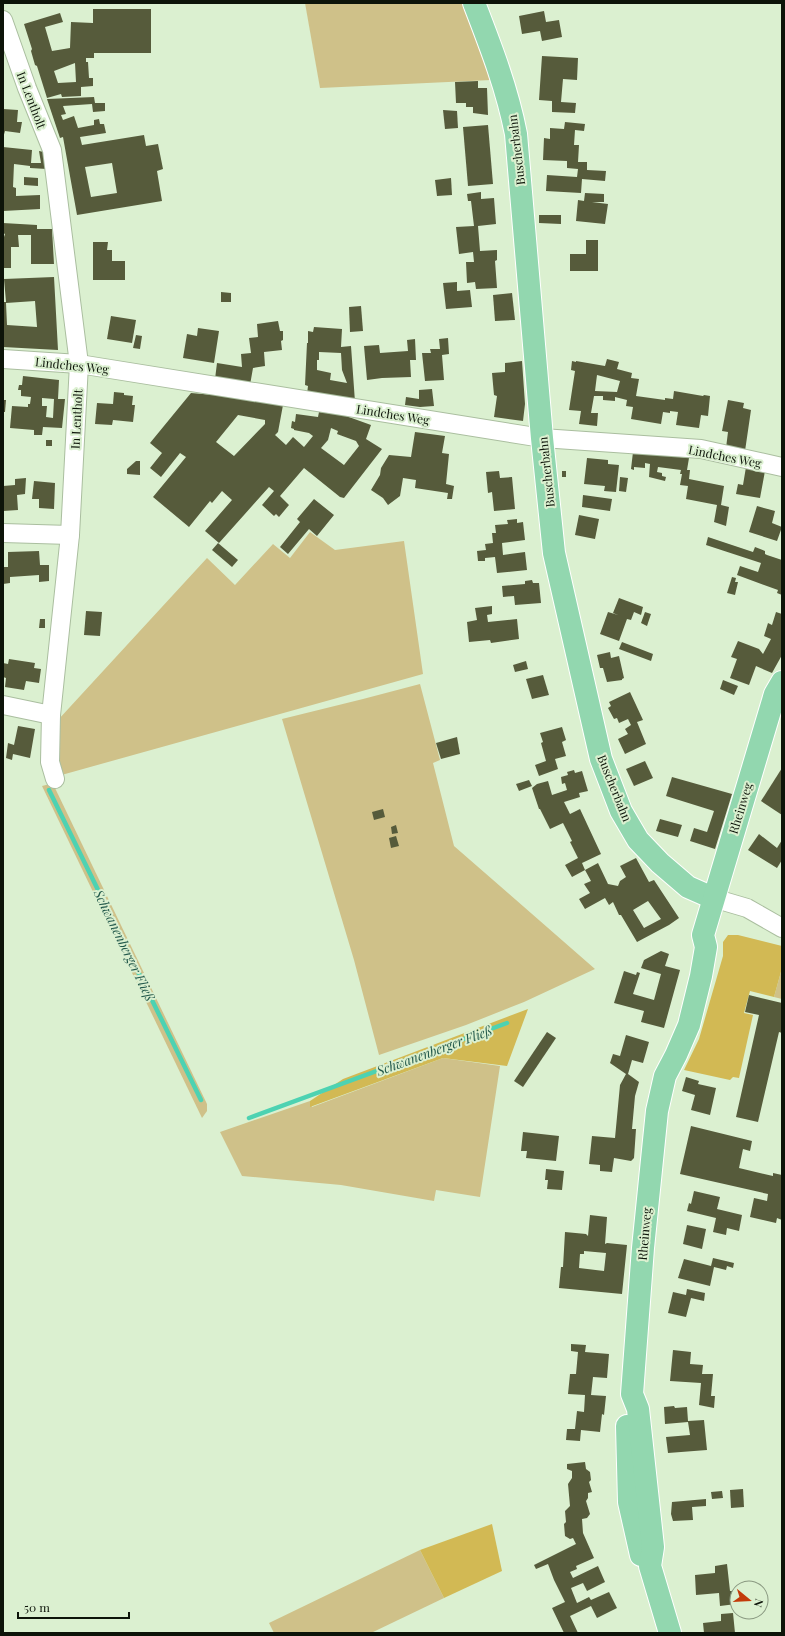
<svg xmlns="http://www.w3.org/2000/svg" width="785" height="1636" font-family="'Playfair Display',serif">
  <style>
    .green { fill: #cfc189 }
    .forest { fill: #d2b954 }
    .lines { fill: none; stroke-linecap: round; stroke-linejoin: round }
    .stream { stroke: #4dd2b2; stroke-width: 4.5 }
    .building { fill: #565b3b; fill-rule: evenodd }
    .minor-casing { stroke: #aabe9f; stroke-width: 20 }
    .major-casing { stroke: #fff; stroke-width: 24 }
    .minor { stroke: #fff; stroke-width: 18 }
    .major { stroke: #92d7af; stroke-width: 22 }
    .labels { text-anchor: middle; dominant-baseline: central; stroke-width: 4; stroke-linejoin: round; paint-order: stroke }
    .street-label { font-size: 12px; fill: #0d1409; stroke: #dbf0d0 }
    .water-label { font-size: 13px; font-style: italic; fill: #23594b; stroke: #dbf0d0 }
  </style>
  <rect width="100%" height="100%" fill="#dbf0d0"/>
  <g class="green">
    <path d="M305,3H464L491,80L320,88Z"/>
    <path d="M310,532L335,550L404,541L423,674L58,776V720L207,558L235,585L273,544L290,558Z"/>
    <path d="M420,684L440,760L433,763L454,846L595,969L524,1002L466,1025L379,1055L354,960L282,719L363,699Z"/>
    <path d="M50,784L55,788L207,1104V1111L202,1118L42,786Z"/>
    <path d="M782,968V999L774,997Z"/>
    <path d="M443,1058L500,1066L480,1197L436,1190L434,1201L341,1185L242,1176L220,1132L310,1101L312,1107Z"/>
    <path d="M420,1550L444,1598L371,1633H274L269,1623Z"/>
  </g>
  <g class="forest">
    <path d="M728,935H738L782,946V968L774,997L750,991L744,1013L753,1015L739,1078L733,1077L730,1080L684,1070L699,1039L723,956V942Z"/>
    <path d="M528,1009L507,1066L443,1058L310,1107V1101L343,1079Z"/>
    <path d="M492,1524L502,1571L444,1598L420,1550Z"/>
  </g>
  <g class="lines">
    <g class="stream">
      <path d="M49,790L201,1100"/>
      <path d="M249,1118L507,1023"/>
    </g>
  </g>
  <g class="building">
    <path d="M93,9H151V53H94V58H86V62H88L89,78H93V86L81,87V96L62,97L61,94L47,98L37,66L35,65L31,51L32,49L24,24L60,13L63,22L45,27L52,51L70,48L71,22L93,23ZM75,63L76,82L58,83L54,71Z"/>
    <path d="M544,11L546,22L559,20L562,37L542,41L540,31L522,34L519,16Z"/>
    <path d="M542,56L578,58L577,80L563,79L561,102L576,103L575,113L552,112V101L539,100Z"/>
    <path d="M478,81V88H487L488,115L473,113V107H466V103H456L455,82Z"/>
    <path d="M94,97L95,103H105V111L93,112L92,104L63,106L66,114L61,115L63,120L74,116L78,128L94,125V120L99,119L100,124H104L106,133L80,137L82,145L144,135L146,146L158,144L163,169L157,171L162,201L77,215L63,137L60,138L47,99ZM112,163L117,193L91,197L85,167Z"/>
    <path d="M3,109L18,110L17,122H22L20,133L5,131L3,138Z"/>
    <path d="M443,110L457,111L458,128L445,129Z"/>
    <path d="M565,122L585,124L584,131L575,130L574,145H579L578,162H587V170L606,171L605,181L582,179L581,193L546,191L547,175L577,177L578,169L567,168V161L543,160L544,138L550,139V128L564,129Z"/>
    <path d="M488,125L493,184L468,186L463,127Z"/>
    <path d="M3,147L32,150L31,163H41L39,151L44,152L47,169L30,168V166L14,164L13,187L16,188V196L40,195V209L3,211Z"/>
    <path d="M24,177L38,178V186L24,185Z"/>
    <path d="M451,178L452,195L437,196L435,180Z"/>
    <path d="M481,192V199L494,198L496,224L478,226L480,251L497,250V260L495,261L497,288L476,289L475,282L467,283L466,262H474L473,252L459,254L456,227L474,226L471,201H468L467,194Z"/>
    <path d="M585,193L604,194V202H592L608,204L605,224L576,221L578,200L584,201Z"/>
    <path d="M539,215H561V224L539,223Z"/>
    <path d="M3,223L37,225V229H52L54,264H31V235H18L19,247H11V268H3V237H4L5,234L3,233Z"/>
    <path d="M586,240H598V271H570V254H586Z"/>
    <path d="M93,242H108L107,250H112V261H125V280H93Z"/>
    <path d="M54,277L58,350L3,347V302H6L4,279ZM35,301L37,327L7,325L6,303Z"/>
    <path d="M457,282V291L470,290L472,307L446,309L443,283Z"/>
    <path d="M221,292L231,293V302H221Z"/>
    <path d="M512,293L515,320L495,321L493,295Z"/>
    <path d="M361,306L363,331L350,332L349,307Z"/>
    <path d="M111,316L136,320L132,343L107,339Z"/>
    <path d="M278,321L280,331H283V340L281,341L282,350L264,352L265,366L253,368L250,385L215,379L217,363L242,367L241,354L251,353L249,338L258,337L257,324Z"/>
    <path d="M314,327L342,329L341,347L351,346L355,402L307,394L308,386L305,385L307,343H308V331L313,332ZM319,352L341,353L342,370L347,383L330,380L331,373L317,370V360H319Z"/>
    <path d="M198,328L219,331L214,363L183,358L187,334L197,336Z"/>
    <path d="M136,335L142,336L140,349L133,348Z"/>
    <path d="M448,338L449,354L442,355L444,380L425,381L422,353H431L430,349H440L439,339Z"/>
    <path d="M415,339L416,360H410L411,377L382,378L367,380L364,346L379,345L380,353L408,351L407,340Z"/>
    <path d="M607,359L619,362L617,369L632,373L631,378L639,379L636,396L665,400V398L673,399L674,391L703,396L704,395L710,396L708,416L701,415L699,428L676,425L678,412L670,411V413L663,412L661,424L631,419L633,407L626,406L627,400L615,397V401L603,400V396H594L591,413H598L597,426L579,424L581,411L569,410L575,371L571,370L572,361L576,362V361L605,366ZM597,375L620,381L617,392L595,391Z"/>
    <path d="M522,361L525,404L523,421L494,417L497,396L494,395L492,373L505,372V363Z"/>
    <path d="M23,376L59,380L58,399H65L62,428L43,427L42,435H34V430L10,428L12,406L28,407V404H30L31,397L21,396V390H18L19,385H22ZM42,398L54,399L53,418L46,417L47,406H42Z"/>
    <path d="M432,389L434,406L420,407L405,405L406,397L419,399V390Z"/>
    <path d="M114,392L124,393V395L133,396L132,405H135L133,422L113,420L112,425L95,424L97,403L113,404Z"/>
    <path d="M191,393L236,397L283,405L278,432L275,435L286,445L293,437L304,447L313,436L309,433L294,430V429L291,428L292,421L295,422L296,414L318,417L319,412L334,414L335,412L371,425L366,439L382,449L344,498L340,497L304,468L280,496L289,505L279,517L276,514L274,516L262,505L274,491L269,487L219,543L205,531L232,500L222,491L212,503L210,501L189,527L153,497L186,457L180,453L161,477L150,468L162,453L150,443ZM238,415L265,420V424L234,456L216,442ZM331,428L338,431L337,434L356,441L359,446L344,465L321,448L328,440Z"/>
    <path d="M3,400H6L5,412H3Z"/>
    <path d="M728,400L744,403L743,408L751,410L745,451L726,448L728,432L722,431Z"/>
    <path d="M415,432L445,436L442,453L449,454L446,484L454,486L452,499H447L448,493L415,488L416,480L403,478L400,496L388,505L383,498L371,490L380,475L381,468L389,455L411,457Z"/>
    <rect x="46" y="440" width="6" height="6"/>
    <path d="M633,452L689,458L687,470H690L689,479L724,486L721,505L729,507L726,526L714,522L717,505L686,499L688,486L680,485L682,474H680L681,470L658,467L657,472L662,473V476L666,477L665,481L649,477L650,464L645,463V468L634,467V470L631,469Z"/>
    <path d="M587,458L608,460V464L619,465L616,492L604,491L605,486L584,484Z"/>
    <path d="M136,461H140V475L127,474V469Z"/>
    <path d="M746,467L765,471L760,498L736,494L738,484L743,485Z"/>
    <path d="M499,471L500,478L512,477L515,509L494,511L492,492L488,493L486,472Z"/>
    <rect x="562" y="471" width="4" height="6"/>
    <path d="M620,477L628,478L626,492L619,491Z"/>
    <path d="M26,478L25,494L17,495L18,510L3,511V486L15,485V479Z"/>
    <path d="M34,481L55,483L54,509L39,508V499H32Z"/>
    <path d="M583,495L612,499L610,511L582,507Z"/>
    <path d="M314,499L334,515L317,536L309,529L288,554L280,547L300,522L297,519Z"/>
    <path d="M757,506L775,511L772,523L782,527L777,541L749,532Z"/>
    <path d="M579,515L599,519L595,539L575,535Z"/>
    <path d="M517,519V523L523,522L525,540L502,543L503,555L525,552L527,570L497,573L495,557L485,558V561H478L477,551L486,550L485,544L493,543L492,533H496L495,525L508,524L507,520Z"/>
    <path d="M708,537L753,552L755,547L765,551V554L767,555L782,560V595L777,593L778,590L737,575L740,566L758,572L761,563L706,545Z"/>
    <path d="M218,543L238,560L232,567L212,550Z"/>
    <path d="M39,551L40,565H49V581L39,582V575L10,577V583L3,584V567H8V552Z"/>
    <path d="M732,577L736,578L735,582H738L735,595L727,593Z"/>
    <path d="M532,580L533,583H539L541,603L515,605L514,596L503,597L502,586L525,584V581Z"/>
    <path d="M619,598L643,607L641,615L634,612L631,620L627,619L619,641L600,634L608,612L618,615L613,613Z"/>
    <path d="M492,606V614L487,615L488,622L517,619L519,639L491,643L490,640L469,642L467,622L477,620L475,608Z"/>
    <path d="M86,611L102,612L100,636L84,635Z"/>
    <path d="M645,612L651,614L647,626L641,623Z"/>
    <path d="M776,612L782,614V655L772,673L756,666L749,685L730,678L737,659L731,657L738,641L759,649L763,654L771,639L764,636L768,623L772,625Z"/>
    <path d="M40,619H45V628H39Z"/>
    <path d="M622,642L653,654L651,661L619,649Z"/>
    <path d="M610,652L611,658L619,656L624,678L622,679V680L607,682L603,668H600L597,655Z"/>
    <path d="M9,659L35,663L34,668L41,669L39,683L26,681L24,690L5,687L6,678L3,677V663L8,664Z"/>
    <path d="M526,661L528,669L515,672L513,665Z"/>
    <path d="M543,675L549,695L532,699L526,679Z"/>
    <path d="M723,680L738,686L734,695L720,689Z"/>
    <path d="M630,692L643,720L637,722L646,744L625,754L618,739L628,734L625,729L631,725L628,719L619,723L617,718L614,719L608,708L611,706L609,702Z"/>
    <path d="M18,726L35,729L30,758L13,754L12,760L6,758L8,743L14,745Z"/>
    <path d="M562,727L566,740L562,742L566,756L555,759L558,769L539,776L535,765L546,761L541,743L543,742L540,733Z"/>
    <path d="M457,737L460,754L441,759L436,743Z"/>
    <path d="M645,761L653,778L634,786L626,769Z"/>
    <path d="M782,768V815L761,801Z"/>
    <path d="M574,770L575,773L582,771L588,791L579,793L580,797L564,802L570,814L580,809L601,854L582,863L585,870L572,877L565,865L578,858L570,842L572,841L563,823L550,829L540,809H539L532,788L537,784L548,781L552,795L567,790L565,783L562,784L561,777L568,775L567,772Z"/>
    <path d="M672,777L732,794L715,849L690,841L694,828L707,832L714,811L666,796Z"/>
    <path d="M529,780L532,786L519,791L516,784Z"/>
    <path d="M383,809L385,817L374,820L372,812Z"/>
    <path d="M660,819L682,825L678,837L656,831Z"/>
    <path d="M396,825L398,833L392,834L391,827Z"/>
    <path d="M759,834L777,848L782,840V860L777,868L748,850Z"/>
    <path d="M396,836L399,846L391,848L389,838Z"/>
    <path d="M636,858L649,882L654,880L679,918L669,925L637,942L621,915H619L613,902L609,905L605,898L585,909L579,899L590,893L584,884L591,881L585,870L598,863L608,884L618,886L620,881L626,877L620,866ZM648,901L661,919L644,928L633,910Z"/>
    <path d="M661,951L669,954L665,966L680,970L664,1028L641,1022L644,1011L614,1003L624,971L636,975L637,972L640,973L633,994L654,1000L661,974L641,968L644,960Z"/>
    <path d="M749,995L782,1003V1033L779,1032L758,1122L736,1117L759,1015L745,1012Z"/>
    <path d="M547,1032L556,1038L523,1087L514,1081Z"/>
    <path d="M626,1035L649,1042L643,1063L632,1060L628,1074L639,1082L635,1096L632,1129H636L634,1158L631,1161L614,1158L612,1172L600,1171V1165L589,1164L592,1136L615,1138L620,1085L626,1074L610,1063L613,1054L620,1056Z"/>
    <path d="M686,1077L699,1081L698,1084L716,1088L710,1115L691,1110L695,1095L682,1091Z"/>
    <path d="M691,1126L752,1141L750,1151L743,1149L739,1168L773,1176V1173L782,1175V1220L777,1218L776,1223L750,1217L754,1198L767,1201L768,1194L680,1174Z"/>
    <path d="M523,1132L559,1136L556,1161L526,1158L527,1151H521Z"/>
    <path d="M546,1169L564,1171L562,1190L547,1189L548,1180H545Z"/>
    <path d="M694,1191L720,1197L717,1209L742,1215L739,1231L727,1228L726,1235L713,1232L716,1218L687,1211L689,1203L691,1204Z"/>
    <path d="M590,1215L607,1217L605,1244L607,1243L627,1245L622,1294L559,1288L561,1267H563L565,1232L586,1234L588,1236ZM584,1251L606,1253L604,1271L579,1268L580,1254H584Z"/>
    <path d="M687,1225L706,1229L702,1249L683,1244Z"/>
    <path d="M713,1258L734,1263L733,1268L727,1266L726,1270L714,1267L710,1286L678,1278L684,1259L711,1266Z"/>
    <path d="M687,1289L705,1293L704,1301L691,1298L686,1317L668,1313L673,1292L686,1295Z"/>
    <path d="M571,1344L586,1345L585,1352L609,1354L607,1378L593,1377L591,1395L606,1396L604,1415L602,1414L600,1432L581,1430L580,1441L566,1440L567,1429H575L577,1411L584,1412L585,1395L568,1394L570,1374H576L578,1352L571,1351Z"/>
    <path d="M673,1350L691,1352L690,1364L703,1365L702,1374H713L711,1396H715L714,1408L699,1405L701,1383L670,1381Z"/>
    <path d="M674,1406L675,1408L687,1407L688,1421L704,1420L707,1450L668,1453L666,1437L690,1435L688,1422L665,1424L664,1407Z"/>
    <path d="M585,1462L586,1469L590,1472L591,1480L589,1482L592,1492L588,1493V1498L586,1501L590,1514L587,1518L582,1519L583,1533L594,1558L576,1566L577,1569L570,1572L573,1578L598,1566L605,1582L587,1591L583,1583L571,1588L577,1603L589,1597L591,1600L609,1592L617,1608L597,1618L591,1606L570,1616L578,1633H564L552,1608L565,1602L554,1580L548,1564L536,1569L534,1565L576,1544L573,1538L570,1539L565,1536L564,1524L566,1522L565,1511L570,1506L568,1484L572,1478V1471L567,1469V1464Z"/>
    <path d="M743,1489L744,1507L731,1508L730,1490Z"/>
    <path d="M722,1491L723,1498L712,1499L711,1492Z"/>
    <path d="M706,1499V1506L692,1507L693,1520L673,1521L671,1514L672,1502Z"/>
    <path d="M727,1564L730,1591H735L736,1604L720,1606L719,1593L696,1595L695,1575L715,1573V1566Z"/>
    <path d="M733,1613L735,1633H704L703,1623L721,1621V1614Z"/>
  </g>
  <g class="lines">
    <defs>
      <g id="minor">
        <path d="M3,20L27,88L52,150L79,364L70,535L51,715L50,762L55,779"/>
        <path d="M3,359L79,364L542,438L701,449L782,467"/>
        <path d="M3,533L70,535"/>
        <path d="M3,705L51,715"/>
        <path d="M713,898L747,908L782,928"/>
      </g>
      <g id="major">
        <path d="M474,3C491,47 507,88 516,134L542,438L554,553L601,759L621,811L638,840L660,863L688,887L713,898"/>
        <path d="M627,1426L629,1502L641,1555"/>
        <path d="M670,1633L650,1566L653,1547L638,1409L632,1394L643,1248L657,1111L665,1076L676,1055L689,1025L701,976L706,947L703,935L775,694L782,682"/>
      </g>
    </defs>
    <use href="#minor" class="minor-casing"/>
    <use href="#major" class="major-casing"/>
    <use href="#minor" class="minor"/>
    <use href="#major" class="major"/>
  </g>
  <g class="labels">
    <g class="street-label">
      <text transform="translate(32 100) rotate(69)">In Lentholt</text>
      <text transform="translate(516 150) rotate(-97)">Buscherbahn</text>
      <text transform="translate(72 365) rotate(6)">Lindches Weg</text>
      <text transform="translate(393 414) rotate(9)">Lindches Weg</text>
      <text transform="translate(76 419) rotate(-87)">In Lentholt</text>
      <text transform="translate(725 456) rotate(11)">Lindches Weg</text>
      <text transform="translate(546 472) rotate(-96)">Buscherbahn</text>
      <text transform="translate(615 788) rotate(68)">Buscherbahn</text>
      <text transform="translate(740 808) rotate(-73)">Rheinweg</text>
      <text transform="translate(644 1234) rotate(-85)">Rheinweg</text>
    </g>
    <g class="water-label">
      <text transform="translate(125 945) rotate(64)">Schwanenberger Fließ</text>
      <text transform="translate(434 1050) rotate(-20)">Schwanenberger Fließ</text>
    </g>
  </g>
  <rect width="785" height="1636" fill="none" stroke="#0d1409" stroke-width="8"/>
  <g transform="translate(749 1600) rotate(108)"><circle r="19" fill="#dbf0d0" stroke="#899880"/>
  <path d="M0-3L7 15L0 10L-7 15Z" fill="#c33b0a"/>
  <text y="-6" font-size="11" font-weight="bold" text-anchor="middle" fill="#0d1409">N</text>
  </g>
  <path d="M18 1612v6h111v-6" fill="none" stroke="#0d1409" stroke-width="2"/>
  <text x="24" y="1612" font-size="12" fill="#0d1409" stroke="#dbf0d0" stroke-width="3" paint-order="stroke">50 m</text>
</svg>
